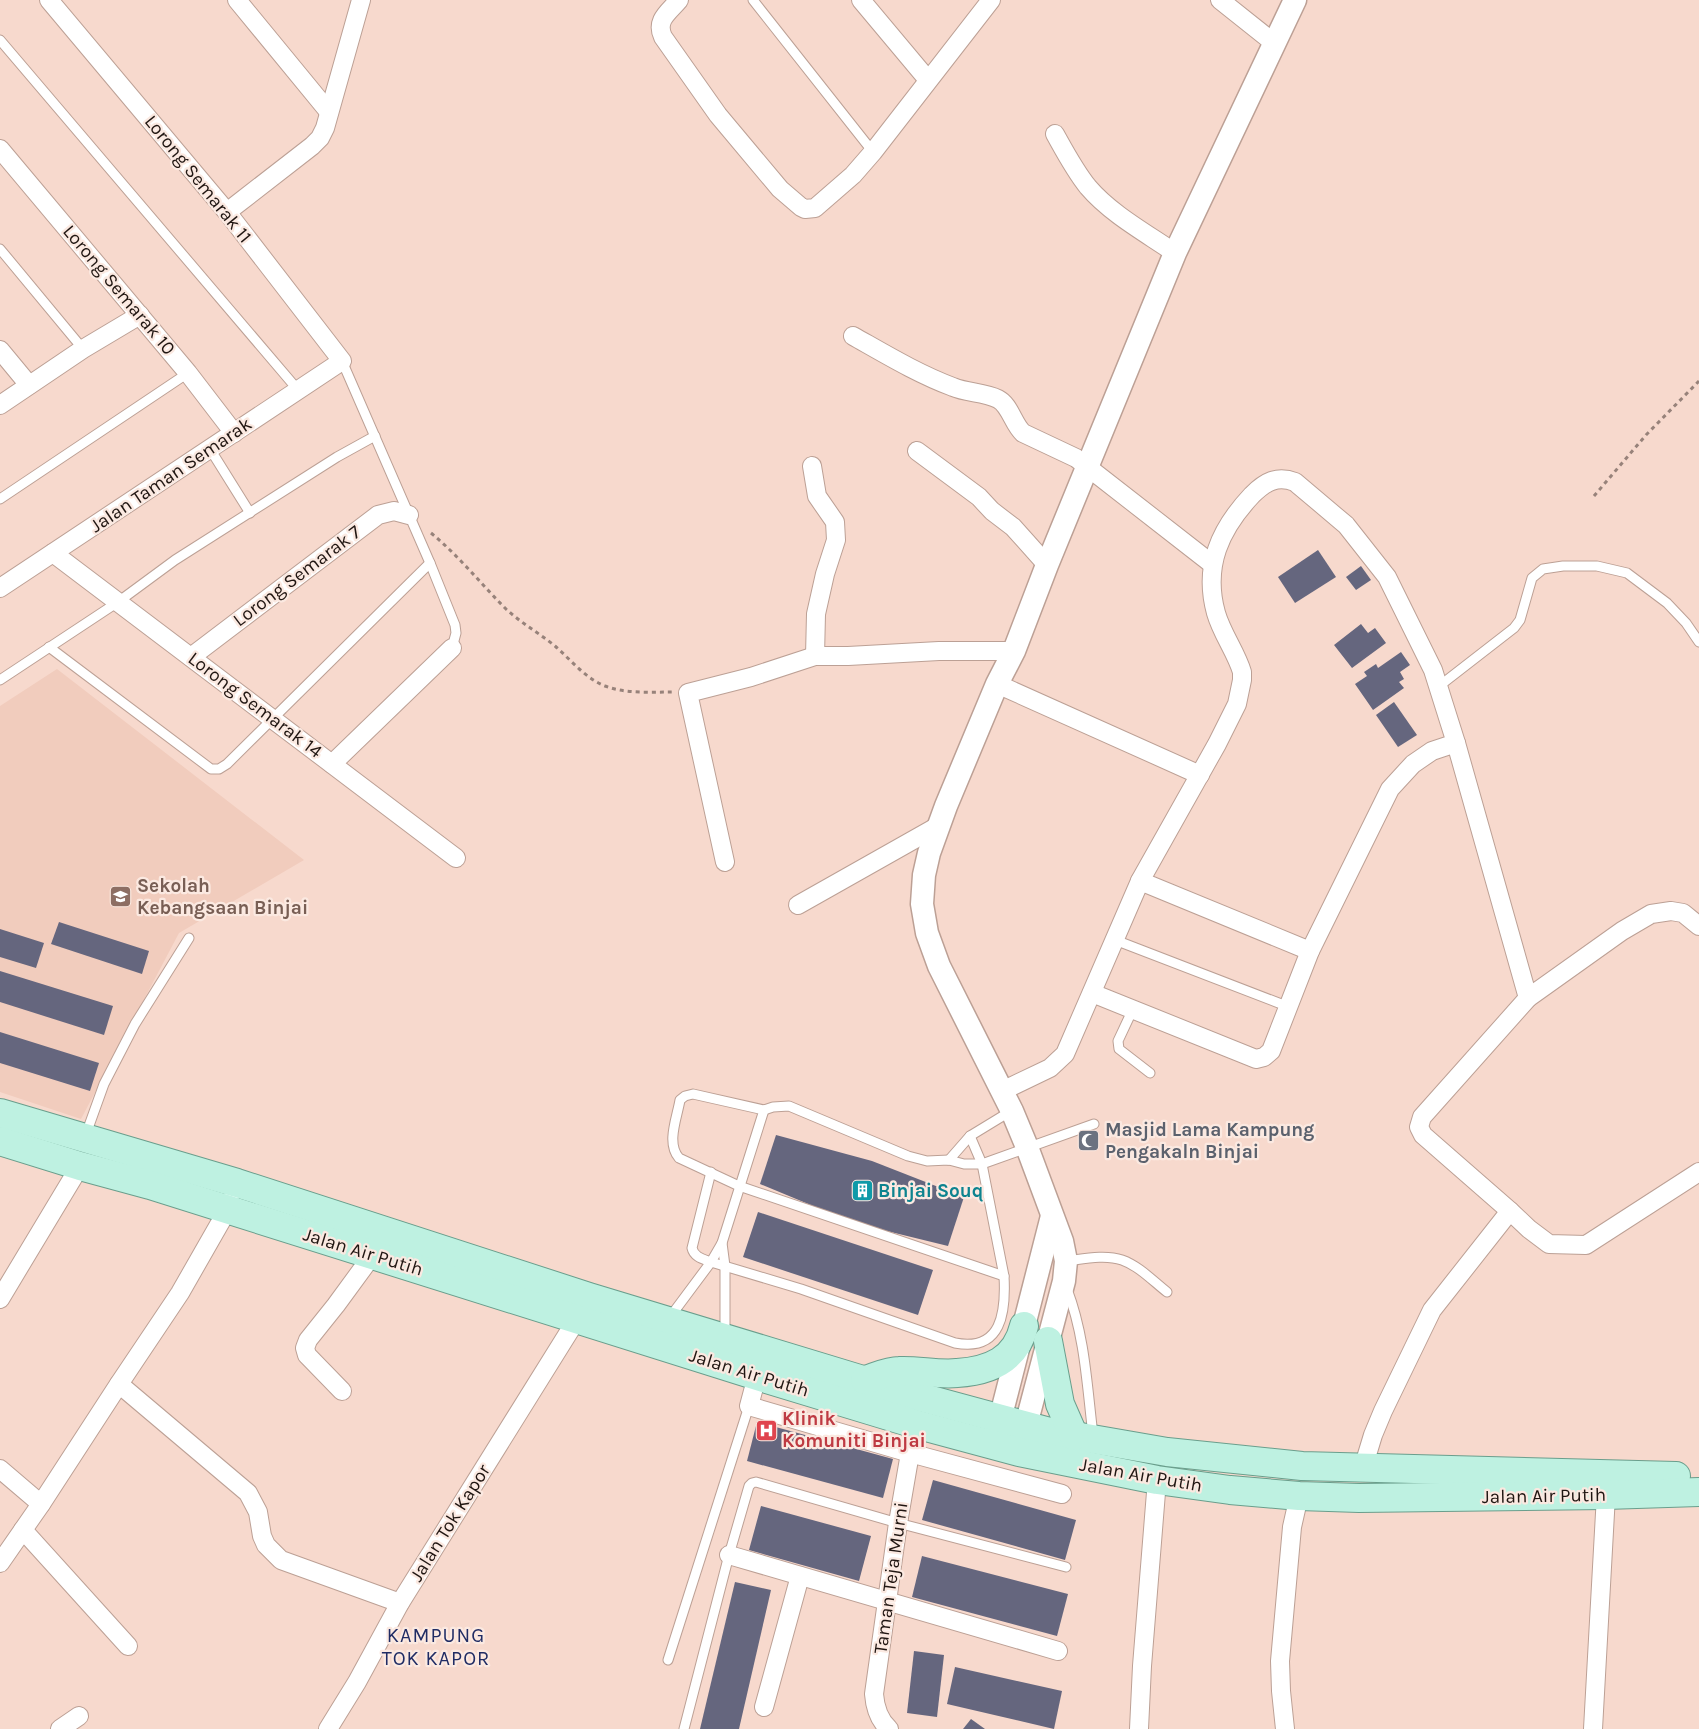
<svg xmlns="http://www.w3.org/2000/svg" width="1699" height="1729" font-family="Karla,sans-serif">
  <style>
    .built { fill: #f1ccbd }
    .building { fill: #65667e }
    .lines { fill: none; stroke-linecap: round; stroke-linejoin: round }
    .service-casing { stroke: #bca095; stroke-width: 11 }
    .minor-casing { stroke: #bca095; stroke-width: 20 }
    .tertiary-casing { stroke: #bca095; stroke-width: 25 }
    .primary-casing { stroke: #6a9e8c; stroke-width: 30 }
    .path { stroke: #97827a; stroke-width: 3; stroke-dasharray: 4 4; stroke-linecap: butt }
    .service { stroke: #fff; stroke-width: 9 }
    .minor { stroke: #fff; stroke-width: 18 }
    .tertiary { stroke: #fff; stroke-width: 22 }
    .primary { stroke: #bef1e1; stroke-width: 28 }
    .labels { text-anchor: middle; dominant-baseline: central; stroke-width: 4.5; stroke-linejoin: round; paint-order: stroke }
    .street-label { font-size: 19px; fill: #201612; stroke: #fbe9e1 }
    .education-label { font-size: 19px; font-weight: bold; fill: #785e54; stroke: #fbe9e1; text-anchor: start }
    .worship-label { font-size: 19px; font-weight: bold; fill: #5b616d; stroke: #fbe9e1; text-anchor: start }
    .culture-label { font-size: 19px; font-weight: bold; fill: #0d838f; stroke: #fbe9e1; text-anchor: start }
    .health-label { font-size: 19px; font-weight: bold; fill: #be3a42; stroke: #fbe9e1; text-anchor: start }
    .neighbourhood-label { font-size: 20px; letter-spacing: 1px; fill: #202c64; stroke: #fbe9e1 }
  </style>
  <rect width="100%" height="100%" fill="#f7d9cd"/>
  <path class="built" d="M57,669L304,860L179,933L81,1119L0,1092V706Z"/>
  <g class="building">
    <path d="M1318,550L1336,577L1295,603L1278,577Z"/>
    <path d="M1361,566L1371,580L1356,590L1346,577Z"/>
    <path d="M1361,624L1368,633L1375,628L1386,643L1352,668L1334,645Z"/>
    <path d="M1401,652L1410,665L1400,672L1404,679L1399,682L1404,688L1373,710L1355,684L1367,676L1364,672L1376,664L1378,668Z"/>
    <path d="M1394,702L1417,735L1398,747L1376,715Z"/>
    <path d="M59,922L149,951L142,974L51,944Z"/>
    <path d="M0,929L44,943L36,968L0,957Z"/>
    <path d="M0,971L113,1006L104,1035L0,1002Z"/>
    <path d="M0,1032L99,1063L90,1091L0,1063Z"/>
    <path d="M776,1135L872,1161L964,1197L948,1246L854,1223L760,1184Z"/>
    <path d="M758,1212L933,1270L918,1315L743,1257Z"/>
    <path d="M757,1422L893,1459L883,1498L747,1461Z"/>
    <path d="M933,1480L1076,1520L1065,1560L922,1520Z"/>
    <path d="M761,1506L871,1536L859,1581L749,1550Z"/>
    <path d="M922,1556L1068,1594L1057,1636L912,1597Z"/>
    <path d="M735,1582L771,1590L739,1729H700Z"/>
    <path d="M914,1651L944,1655L937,1717L907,1713Z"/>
    <path d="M955,1667L1062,1691L1054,1729L947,1704Z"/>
    <path d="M971,1719L985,1729H963Z"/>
  </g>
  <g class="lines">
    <defs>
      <g id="service">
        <path d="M753,0L873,152"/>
        <path d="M0,40L298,390"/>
        <path d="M0,249L83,349"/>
        <path d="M342,361L430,563L455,625L456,633L452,648"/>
        <path d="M210,449L250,513"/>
        <path d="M0,499L188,373"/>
        <path d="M49,647L211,769H219L227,764L430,563"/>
        <path d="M0,680L118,602L175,560L337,457L375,436"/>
        <path d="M1438,687L1514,628L1520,620L1532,578L1543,569L1563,566H1597L1627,573L1667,603L1686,623L1699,642"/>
        <path d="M1115,940L1289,1007"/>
        <path d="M1133,1009L1118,1041L1119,1049L1150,1073"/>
        <path d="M86,1134L104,1084L135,1024L189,938"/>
        <path d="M949,1160L970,1136L1011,1111"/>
        <path d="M711,1172L692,1248C694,1257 703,1259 711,1262L801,1289L955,1343C1002,1352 1006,1312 1004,1276L982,1164L970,1136"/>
        <path d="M722,1243L725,1266V1335"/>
        <path d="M1066,1261C1083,1259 1105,1254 1122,1260C1139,1266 1153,1281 1167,1292"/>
        <path d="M1004,1276L739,1186L679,1158C666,1143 677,1118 680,1100L685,1096L693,1094L764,1110L773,1107L789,1106L908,1156L927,1161L949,1160L964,1164H982L1094,1124"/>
        <path d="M1067,1289C1085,1336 1087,1386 1093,1435"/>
        <path d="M670,1317L711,1262L722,1243L764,1110"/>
        <path d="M668,1660L749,1406"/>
        <path d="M684,1729L729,1555L749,1486L752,1483L756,1482L898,1523L1066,1567"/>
      </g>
      <g id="minor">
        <path d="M237,0L329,112"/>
        <path d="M679,0C669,12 655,20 663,37L718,115L780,189L801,207L805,209L815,208L853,175L873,152L991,0"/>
        <path d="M861,0L928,80"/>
        <path d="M1220,0L1274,43"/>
        <path d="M1055,134C1065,152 1075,171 1088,187C1111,214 1146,233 1175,253"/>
        <path d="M0,149L188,373L234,433"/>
        <path d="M227,212L312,146L320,138L325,128L361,0"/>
        <path d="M853,336C885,354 918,374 953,387C967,393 984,392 998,399C1010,405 1013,424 1023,433L1076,458L1212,564"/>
        <path d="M0,350L29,385"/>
        <path d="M0,405L83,349L140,315"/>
        <path d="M917,451L979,497L992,511L1013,527L1047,565"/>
        <path d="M812,466L817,496L835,522L836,540L825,574L816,614L815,656"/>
        <path d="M53,553L456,858"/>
        <path d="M0,588L342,361L227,212L49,0"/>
        <path d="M191,657L378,515L394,511L409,515"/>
        <path d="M997,684L1200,775"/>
        <path d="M332,764L452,648"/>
        <path d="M725,862L688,693L751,677L815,656H848L939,651H1014"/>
        <path d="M1140,881L1310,951"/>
        <path d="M798,905L938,826"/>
        <path d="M1092,993L1256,1059L1264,1057L1271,1051L1310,951L1390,789L1413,764L1432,751L1456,743"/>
        <path d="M1002,1091L1050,1068L1065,1054L1140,881L1217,744L1237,704L1242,680V672C1236,652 1222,634 1216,613C1203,566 1220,529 1252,495C1265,482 1277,475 1295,482L1346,525L1387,577L1433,670L1456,743L1528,998L1622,931L1651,914L1671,911L1683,913L1699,926"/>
        <path d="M1510,1211L1423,1135L1419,1127L1422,1117L1528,998"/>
        <path d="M0,1299L80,1166"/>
        <path d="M757,1376L749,1406L910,1453L1062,1494"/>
        <path d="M119,1384L248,1493L258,1512L262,1536L266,1545L281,1560L400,1603"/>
        <path d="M342,1391L307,1355L305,1348L308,1340L336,1305L377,1249"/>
        <path d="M1363,1468L1373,1435L1383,1411L1432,1310L1510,1211L1529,1229L1549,1244L1586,1245L1699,1172"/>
        <path d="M0,1469L41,1504"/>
        <path d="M23,1530L128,1646"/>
        <path d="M729,1555L1058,1651"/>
        <path d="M0,1563L41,1504L119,1384L180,1293L228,1209L230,1201"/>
        <path d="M764,1707L800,1576"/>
        <path d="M60,1729L79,1716"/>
        <path d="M328,1729L357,1682L400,1603L577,1319"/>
        <path d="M889,1729C879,1720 875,1707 874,1694L898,1523L915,1424"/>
        <path d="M1139,1729L1142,1666L1157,1480"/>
        <path d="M1285,1729L1281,1691L1280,1661L1292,1527L1299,1496"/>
        <path d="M1593,1729L1606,1495"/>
      </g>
      <g id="tertiary">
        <path d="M996,1435L1052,1216"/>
        <path d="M1022,1440L1064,1281L1066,1261L1062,1241L1027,1147L1012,1111L939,966L927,933L922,904L924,875L929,853L946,806L997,684L1014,651L1047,565L1175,253L1295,0"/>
      </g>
      <g id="primary">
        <path d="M0,1113L237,1183L589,1297L909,1394L1046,1431L1167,1452L1302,1466L1676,1476"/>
        <path d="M0,1141L80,1166L150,1185L757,1376L915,1424L1019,1452L1157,1480L1230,1490L1299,1496L1359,1498L1606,1495L1699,1492"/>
        <path d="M1048,1341L1060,1404L1074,1436"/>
        <path d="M865,1380C875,1377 888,1371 899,1371C918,1370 938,1375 957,1373C990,1371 1016,1360 1024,1326"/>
      </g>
    </defs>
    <use href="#service" class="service-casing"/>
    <use href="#minor" class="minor-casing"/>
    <use href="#tertiary" class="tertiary-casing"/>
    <use href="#primary" class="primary-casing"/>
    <g class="path">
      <path d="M1594,496L1646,435L1699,381"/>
      <path d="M431,533C459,556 481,584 506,609C521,623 539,633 555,646C571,660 585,678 605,686C626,694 651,692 673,692"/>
    </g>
    <use href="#service" class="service"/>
    <use href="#minor" class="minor"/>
    <use href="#tertiary" class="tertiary"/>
    <use href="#primary" class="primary"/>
  </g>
  <defs>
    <symbol id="school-square" viewBox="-11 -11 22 22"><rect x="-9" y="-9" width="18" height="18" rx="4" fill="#8d6e63" stroke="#fbe9e1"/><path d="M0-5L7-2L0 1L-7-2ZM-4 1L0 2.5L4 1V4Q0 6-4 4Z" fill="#fff"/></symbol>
    <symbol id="mosque-square" viewBox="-11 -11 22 22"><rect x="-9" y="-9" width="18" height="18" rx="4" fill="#6b7280" stroke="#fbe9e1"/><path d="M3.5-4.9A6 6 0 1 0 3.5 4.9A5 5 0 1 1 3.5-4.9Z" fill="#fff"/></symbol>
    <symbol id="building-square" viewBox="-11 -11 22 22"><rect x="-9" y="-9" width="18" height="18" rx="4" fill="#0f9aa8" stroke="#fbe9e1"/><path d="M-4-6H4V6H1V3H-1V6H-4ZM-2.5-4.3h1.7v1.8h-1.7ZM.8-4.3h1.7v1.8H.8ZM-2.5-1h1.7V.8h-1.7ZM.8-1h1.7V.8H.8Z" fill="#fff"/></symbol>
    <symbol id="hospital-square" viewBox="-11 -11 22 22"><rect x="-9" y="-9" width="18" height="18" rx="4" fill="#e0444e" stroke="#fbe9e1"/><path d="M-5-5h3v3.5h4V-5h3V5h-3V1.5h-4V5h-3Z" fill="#fff"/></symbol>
  </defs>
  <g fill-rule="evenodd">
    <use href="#school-square" x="108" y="884" width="25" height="25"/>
    <use href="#mosque-square" x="1076" y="1128" width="25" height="25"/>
    <use href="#building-square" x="850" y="1178" width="25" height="25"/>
    <use href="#hospital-square" x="754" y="1418" width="25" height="25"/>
  </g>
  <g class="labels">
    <g class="street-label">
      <text transform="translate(198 179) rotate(51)">Lorong Semarak 11</text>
      <text transform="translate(119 290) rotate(50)">Lorong Semarak 10</text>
      <text transform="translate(171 475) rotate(-34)">Jalan Taman Semarak</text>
      <text transform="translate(297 576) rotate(-37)">Lorong Semarak 7</text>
      <text transform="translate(255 705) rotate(37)">Lorong Semarak 14</text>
      <text transform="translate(363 1252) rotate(17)">Jalan Air Putih</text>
      <text transform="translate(749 1373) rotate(17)">Jalan Air Putih</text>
      <text transform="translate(1141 1475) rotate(10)">Jalan Air Putih</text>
      <text transform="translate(1544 1496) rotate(-1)">Jalan Air Putih</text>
      <text transform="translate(450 1523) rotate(-58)">Jalan Tok Kapor</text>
      <text transform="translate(891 1578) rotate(-82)">Taman Teja Murni</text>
    </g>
    <g class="education-label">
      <text x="137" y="886">Sekolah<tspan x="137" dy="22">Kebangsaan Binjai</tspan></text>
    </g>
    <g class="worship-label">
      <text x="1105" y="1130">Masjid Lama Kampung<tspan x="1105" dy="22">Pengakaln Binjai</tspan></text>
    </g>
    <g class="culture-label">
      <text x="878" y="1191">Binjai Souq</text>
    </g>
    <g class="health-label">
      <text x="782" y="1419">Klinik<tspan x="782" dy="22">Komuniti Binjai</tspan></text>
    </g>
    <g class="neighbourhood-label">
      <text x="436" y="1635">KAMPUNG<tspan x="436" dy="23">TOK KAPOR</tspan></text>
    </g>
  </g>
</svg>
